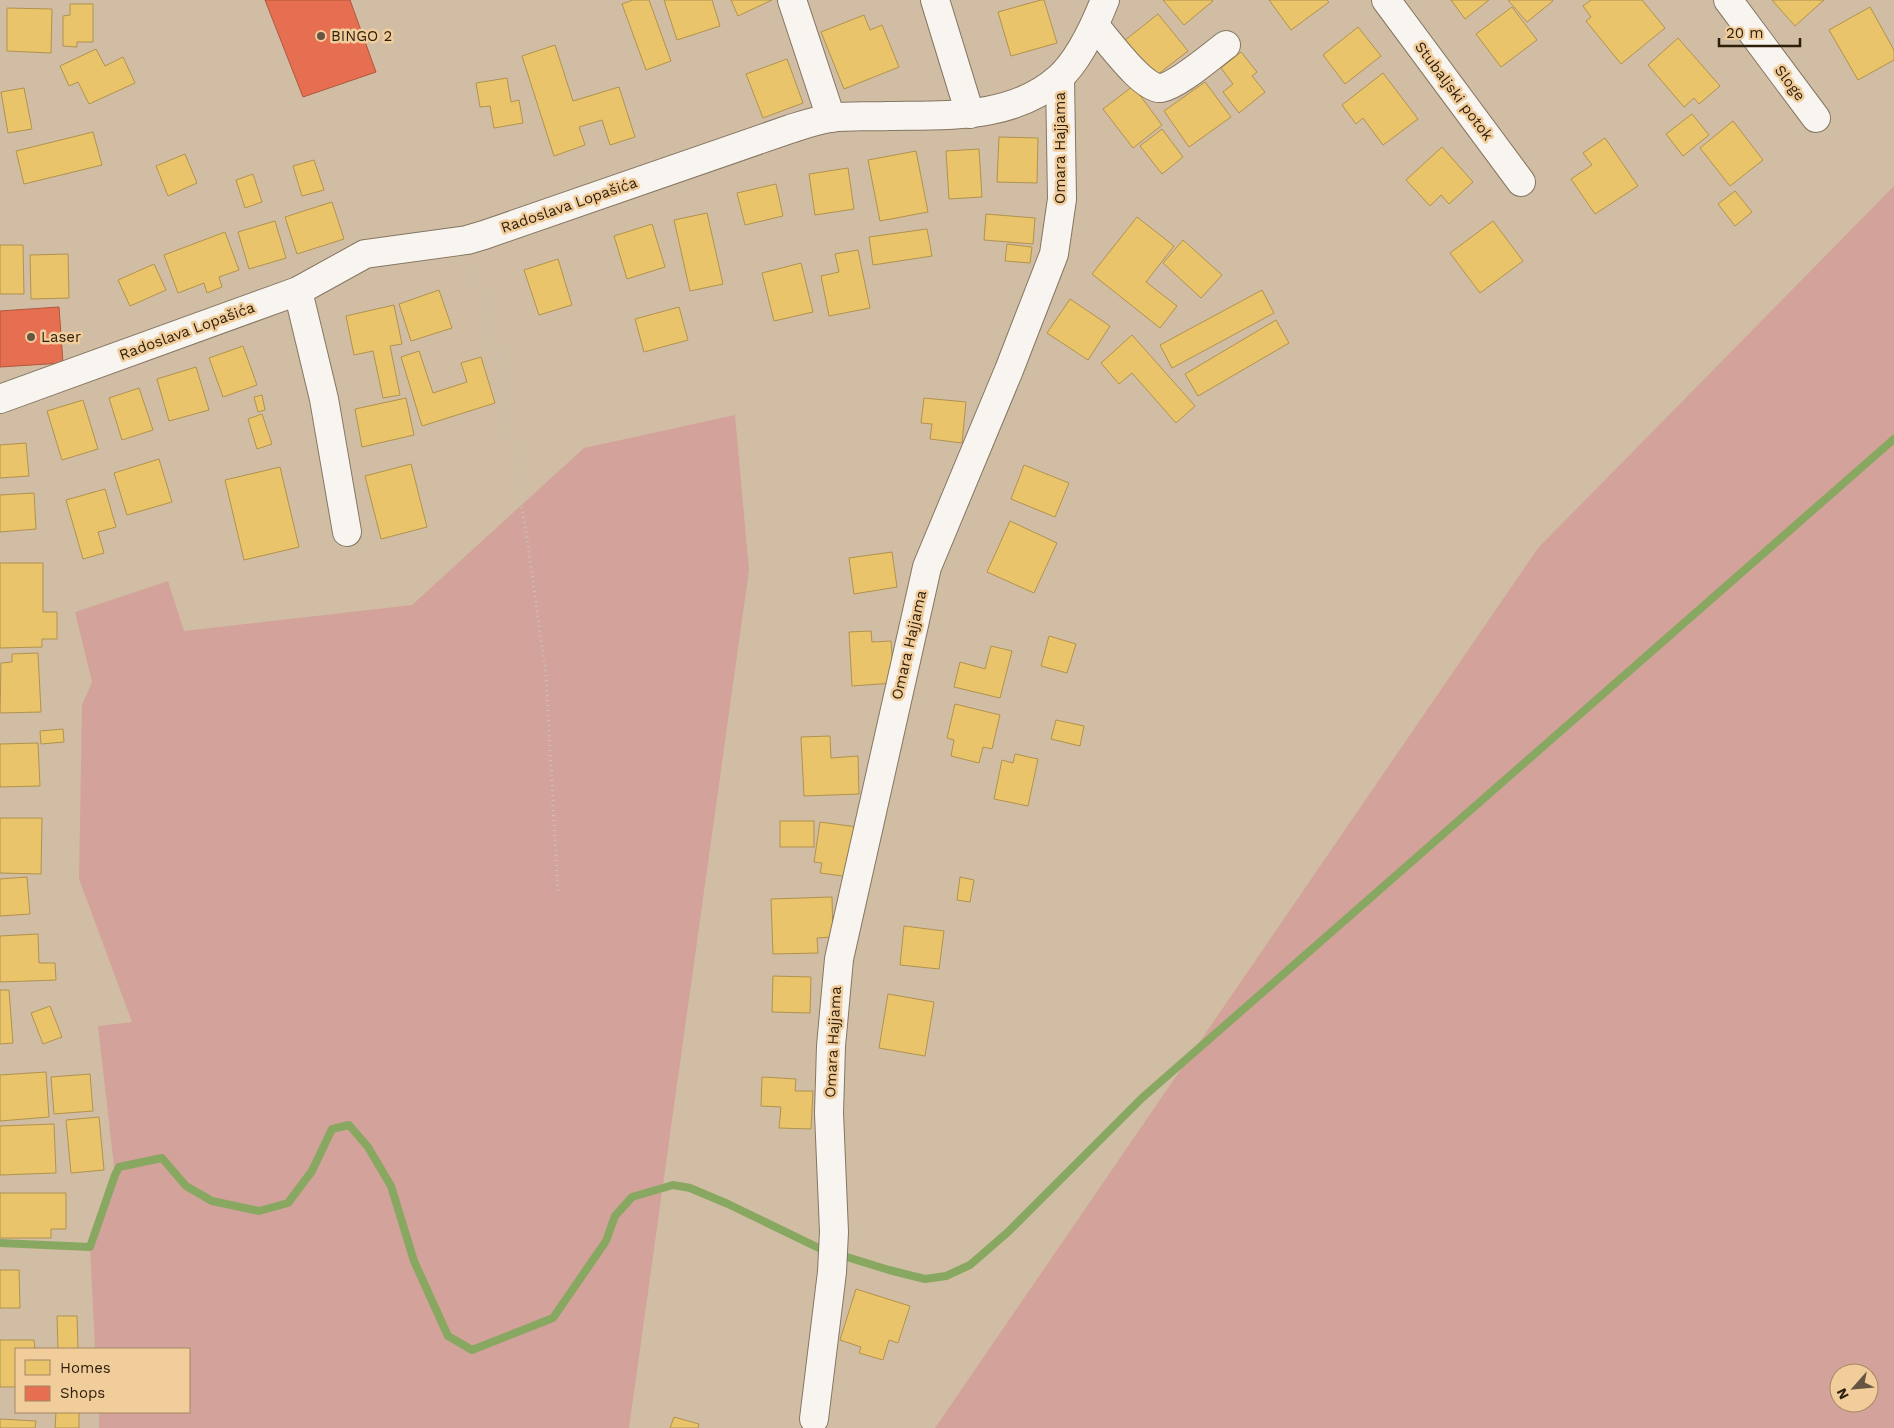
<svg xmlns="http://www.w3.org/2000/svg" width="1894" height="1428" font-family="'Work Sans',sans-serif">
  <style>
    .green { fill: #d3a39b; fill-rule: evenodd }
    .homes { fill: #e9c46a; stroke: #b1924e }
    .shops { fill: #e76f51; stroke: #af573c }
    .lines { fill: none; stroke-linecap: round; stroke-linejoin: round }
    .stream { stroke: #88a760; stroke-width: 8 }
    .minor-casing { stroke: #857661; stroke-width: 30 }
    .path { stroke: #c9c3bb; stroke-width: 3; stroke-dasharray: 1 4; stroke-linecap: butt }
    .minor { stroke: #f8f5f1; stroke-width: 28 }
    .poi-dot { fill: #665641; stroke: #f2cd9c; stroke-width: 2 }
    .labels { text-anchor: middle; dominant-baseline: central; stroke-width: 5; stroke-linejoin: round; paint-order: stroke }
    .poi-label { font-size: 15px; fill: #2d1f0c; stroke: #f2cd9c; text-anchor: start }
    .street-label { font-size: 15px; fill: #2d1f0c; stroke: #f2cd9c }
  </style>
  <rect width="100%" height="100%" fill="#d1bda4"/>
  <g class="green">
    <path d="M1894,186V1428H935L1538,548ZM1839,1373H1869V1403H1839Z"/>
    <path d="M735,415L749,570L629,1428H99V1412H189V1349H95L90,1247L115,1175L98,1026L132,1022L79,879L82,705L92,682L75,612L168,581L184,631L412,605L584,448Z"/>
  </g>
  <g class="homes">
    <path d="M633,0H649L671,61L646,70L622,4Z"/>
    <path d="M664,0H712L720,26L677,40Z"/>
    <path d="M731,0H772L738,16Z"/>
    <path d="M1041,0H1044L1057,43L1011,56L998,12Z"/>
    <path d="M1163,0H1212L1213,1L1184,25Z"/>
    <path d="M1269,0H1327L1329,2L1291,30Z"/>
    <path d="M1451,0H1489L1465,19Z"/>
    <path d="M1508,0H1552L1553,1L1527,22Z"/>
    <path d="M1591,0H1642L1665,28L1621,64L1586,21L1591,17L1583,6Z"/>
    <path d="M1772,0H1824L1795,26Z"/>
    <path d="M70,4H93V42H77V47L63,46V16L70,15Z"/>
    <path d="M1512,7L1537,40L1501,67L1476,34Z"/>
    <path d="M1870,7L1894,50V60L1858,80L1829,30Z"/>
    <path d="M7,8L52,9L51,53L7,51Z"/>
    <path d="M1158,14L1188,51L1153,78L1124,41Z"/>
    <path d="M864,15L870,30L882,25L899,67L844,89L821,32Z"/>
    <path d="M1358,27L1381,56L1345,84L1323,55Z"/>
    <path d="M1678,38L1720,86L1699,104L1694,98L1684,107L1648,65Z"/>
    <path d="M555,45L573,101L619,87L635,137L610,145L602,120L579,127L585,145L554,156L522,56Z"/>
    <path d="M96,49L105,66L123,57L135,83L89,104L78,82L69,86L60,66Z"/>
    <path d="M1241,52L1257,72L1252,76L1265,92L1239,113L1223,92L1233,84L1221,68Z"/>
    <path d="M787,59L803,103L763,118L746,74Z"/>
    <path d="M1383,73L1418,119L1383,145L1363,118L1356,124L1342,105Z"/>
    <path d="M507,78L511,102L519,100L523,123L494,128L490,106L480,107L476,83Z"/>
    <path d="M1205,82L1231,117L1189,147L1164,111Z"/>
    <path d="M1133,86L1162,125L1133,148L1103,109Z"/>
    <path d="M24,88L32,129L8,133L1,92Z"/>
    <path d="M1692,114L1709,135L1683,156L1666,134Z"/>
    <path d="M1733,121L1763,160L1730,186L1700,148Z"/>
    <path d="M1162,129L1183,157L1162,174L1140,146Z"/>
    <path d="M93,132L102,165L24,184L16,151Z"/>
    <path d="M999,137L1038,138L1037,183L997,182Z"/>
    <path d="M1605,138L1638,186L1595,214L1571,179L1592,165L1583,153Z"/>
    <path d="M1442,147L1473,182L1449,204L1441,195L1430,206L1406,180Z"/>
    <path d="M979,149L982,197L949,199L946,151Z"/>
    <path d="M916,151L928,212L880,221L868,160Z"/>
    <path d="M185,154L197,183L168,196L156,166Z"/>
    <path d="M314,160L324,190L302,196L293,166Z"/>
    <path d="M848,168L854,209L815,215L809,174Z"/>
    <path d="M253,174L262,202L245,208L236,180Z"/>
    <path d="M776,184L783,216L745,225L737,193Z"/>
    <path d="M1735,191L1752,212L1735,226L1718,204Z"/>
    <path d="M332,202L344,239L297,254L285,217Z"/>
    <path d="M707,213L723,284L690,291L674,220Z"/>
    <path d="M986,214L1035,218L1033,244L984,240Z"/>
    <path d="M1137,217L1174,246L1146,282L1177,306L1160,328L1092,274Z"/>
    <path d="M275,221L286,258L249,269L238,232Z"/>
    <path d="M1493,221L1523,261L1480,293L1450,253Z"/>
    <path d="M652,224L665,267L627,279L614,236Z"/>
    <path d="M927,229L932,256L873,265L869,237Z"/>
    <path d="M225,232L239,270L219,277L222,287L207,293L204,283L178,293L164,255Z"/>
    <path d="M1183,240L1222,275L1201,298L1163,263Z"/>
    <path d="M1007,244L1032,247L1030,263L1005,261Z"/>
    <path d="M0,245H23L24,294H0Z"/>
    <path d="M858,250L870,308L829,316L821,276L839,272L835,254Z"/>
    <path d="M68,254L69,298L31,299L30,255Z"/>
    <path d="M558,259L572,305L539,315L524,270Z"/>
    <path d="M801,263L813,312L774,321L762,273Z"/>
    <path d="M154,264L166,290L130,306L118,280Z"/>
    <path d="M439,290L452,328L411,341L399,304Z"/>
    <path d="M1262,290L1274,313L1172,368L1160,345Z"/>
    <path d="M1070,299L1110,326L1088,360L1047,333Z"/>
    <path d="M394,305L402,344L390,346L400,395L383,398L373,351L354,355L346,316Z"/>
    <path d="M679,307L688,340L644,352L635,319Z"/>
    <path d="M1276,320L1289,343L1198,396L1185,374Z"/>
    <path d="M1132,335L1195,406L1176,423L1132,373L1119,384L1101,363Z"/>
    <path d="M243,346L257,385L223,397L209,358Z"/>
    <path d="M419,351L433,393L467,382L461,363L481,357L495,403L422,426L401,357Z"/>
    <path d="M196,367L209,410L169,421L157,379Z"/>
    <path d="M139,388L153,430L122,440L109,398Z"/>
    <path d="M262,395L265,410L258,412L254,397Z"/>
    <path d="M406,398L414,435L362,447L355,409Z"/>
    <path d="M924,398L966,402L962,443L930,439L932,424L921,423Z"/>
    <path d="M83,400L98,449L62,460L47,411Z"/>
    <path d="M262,414L272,444L257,449L248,419Z"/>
    <path d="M26,443L29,476L0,478V445Z"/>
    <path d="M159,459L172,502L127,515L114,473Z"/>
    <path d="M411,464L427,527L381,539L365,476Z"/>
    <path d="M1024,465L1069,483L1055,517L1011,499Z"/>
    <path d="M280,467L299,547L244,560L225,480Z"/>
    <path d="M105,489L116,527L98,532L104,553L83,559L66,500Z"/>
    <path d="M34,493L36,529L0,532V495Z"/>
    <path d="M1010,521L1057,543L1034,593L987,572Z"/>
    <path d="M892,552L897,587L854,594L849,558Z"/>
    <path d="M0,563H43V612H57V639H42V647L0,648Z"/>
    <path d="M871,631L872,642L891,641L894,683L852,686L849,632Z"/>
    <path d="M1049,636L1076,644L1067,673L1041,666Z"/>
    <path d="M991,646L1012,651L1000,698L954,687L960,662L985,669Z"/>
    <path d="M38,653L41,712L0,713L1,663L12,662V654Z"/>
    <path d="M955,704L1000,715L992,749L983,747L979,763L951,756L954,740L947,738Z"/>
    <path d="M1056,720L1084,726L1080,746L1051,739Z"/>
    <path d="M63,729L64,742L41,744L40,731Z"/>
    <path d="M830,736L831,758L858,756L859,794L804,796L801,737Z"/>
    <path d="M38,743L40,786L0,787V744Z"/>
    <path d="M1015,754L1038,759L1028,806L994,799L1002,760L1013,763Z"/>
    <path d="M0,818H42L41,874L0,873Z"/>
    <rect x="780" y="821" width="34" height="26"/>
    <path d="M820,822L857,827L850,877L820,873L822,863L814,862Z"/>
    <path d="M27,877L30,914L0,916V879Z"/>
    <path d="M960,877L974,880L970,902L957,900Z"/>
    <path d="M832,897L833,937L817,938L818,953L773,954L771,899Z"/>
    <path d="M904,926L944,931L939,969L900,965Z"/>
    <path d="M38,934L39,963H55L56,980L0,982V936Z"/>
    <path d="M773,976L811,977L810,1013L772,1012Z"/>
    <path d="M0,990H9L13,1043L0,1044Z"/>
    <path d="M888,994L934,1002L925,1056L879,1048Z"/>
    <path d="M50,1006L62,1037L43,1044L31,1013Z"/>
    <path d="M46,1072L49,1117L0,1121V1075Z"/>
    <path d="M90,1074L93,1111L54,1114L51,1077Z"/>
    <path d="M762,1077L796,1079L795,1091H813L811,1129L779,1128L781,1107L761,1106Z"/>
    <path d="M99,1117L104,1170L71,1173L66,1120Z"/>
    <path d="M54,1124L56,1173L0,1175V1126Z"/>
    <path d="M0,1193H66V1229H51V1238H0Z"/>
    <path d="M0,1270H19L20,1308H0Z"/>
    <path d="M856,1289L910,1306L898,1343L889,1340L883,1360L859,1353L861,1347L840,1340Z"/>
    <path d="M57,1316H77L78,1349H58Z"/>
    <path d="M0,1340H34L35,1349H16V1387H0Z"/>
    <path d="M56,1412H79V1428H55Z"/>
    <path d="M674,1417L699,1424L698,1428H670Z"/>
    <path d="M0,1419L36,1421L35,1428H0Z"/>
  </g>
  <g class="shops">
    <path d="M265,0H350L376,72L303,97Z"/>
    <path d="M59,307L63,363L0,367V311Z"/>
  </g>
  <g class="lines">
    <path class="stream" d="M0,1243L90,1247L115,1175L119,1167L162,1158L186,1186L212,1201L259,1211L288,1203L312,1171L332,1129L349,1125L368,1147L391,1186L414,1261L448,1336L472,1350L553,1318L606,1241L615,1216L632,1197L673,1185L690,1188L728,1204L821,1249L889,1270L925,1279L946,1276L970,1265L1008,1232L1142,1098L1894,439"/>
    <defs>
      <g id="minor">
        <path d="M792,0L831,118"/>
        <path d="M935,0L970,114"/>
        <path d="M1386,0L1521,182"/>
        <path d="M1728,0L1816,118"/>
        <path d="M1095,26C1107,39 1144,91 1161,88C1178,85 1211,56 1226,45"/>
        <path d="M298,291L324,399L347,532"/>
        <path d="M0,399L298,291L365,254L467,240L484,235L790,129C803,125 817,120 831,118C849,115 869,117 888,116C946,115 1012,120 1059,78C1079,60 1095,25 1105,0"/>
        <path d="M814,1419L832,1272L834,1232L829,1113L831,1046L839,959L927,567L1009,370L1054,254L1062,199L1060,78"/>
      </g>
    </defs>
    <use href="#minor" class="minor-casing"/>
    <path class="path" d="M474,267L496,346L527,538L546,675L558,893"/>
    <use href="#minor" class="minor"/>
  </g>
  <g class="poi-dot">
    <circle cx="321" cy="36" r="5"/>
    <circle cx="31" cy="337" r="5"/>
  </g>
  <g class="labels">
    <g class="poi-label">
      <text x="331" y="36">BINGO 2</text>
      <text x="41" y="337">Laser</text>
    </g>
    <g class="street-label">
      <text transform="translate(1790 83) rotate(53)">Sloge</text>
      <text transform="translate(1454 91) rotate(53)">Stubaljski potok</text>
      <text transform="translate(1060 148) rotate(-90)">Omara Hajjama</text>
      <text transform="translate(569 205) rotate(-19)">Radoslava Lopašića</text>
      <text transform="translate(187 331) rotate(-20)">Radoslava Lopašića</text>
      <text transform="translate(909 645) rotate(-77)">Omara Hajjama</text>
      <text transform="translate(833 1042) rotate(-87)">Omara Hajjama</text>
    </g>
  </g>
  <rect x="15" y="1348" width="175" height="65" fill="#f2cd9c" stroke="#a38762"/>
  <rect x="25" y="1360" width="25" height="15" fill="#e9c46a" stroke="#a38762"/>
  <text x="60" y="1373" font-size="15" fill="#2d1f0c">Homes</text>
  <rect x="25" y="1386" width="25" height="15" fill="#e76f51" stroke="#a38762"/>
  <text x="60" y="1398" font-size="15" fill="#2d1f0c">Shops</text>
  <g transform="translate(1854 1388) rotate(243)"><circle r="24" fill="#f2cd9c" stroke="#a38762"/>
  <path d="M0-4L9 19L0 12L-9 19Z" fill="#665641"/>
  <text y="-8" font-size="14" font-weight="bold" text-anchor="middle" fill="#2d1f0c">N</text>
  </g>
  <path d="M1719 38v8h81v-8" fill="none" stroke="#2d1f0c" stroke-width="2.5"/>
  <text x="1726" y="38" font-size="15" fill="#2d1f0c" stroke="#f2cd9c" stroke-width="4" paint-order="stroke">20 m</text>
</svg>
